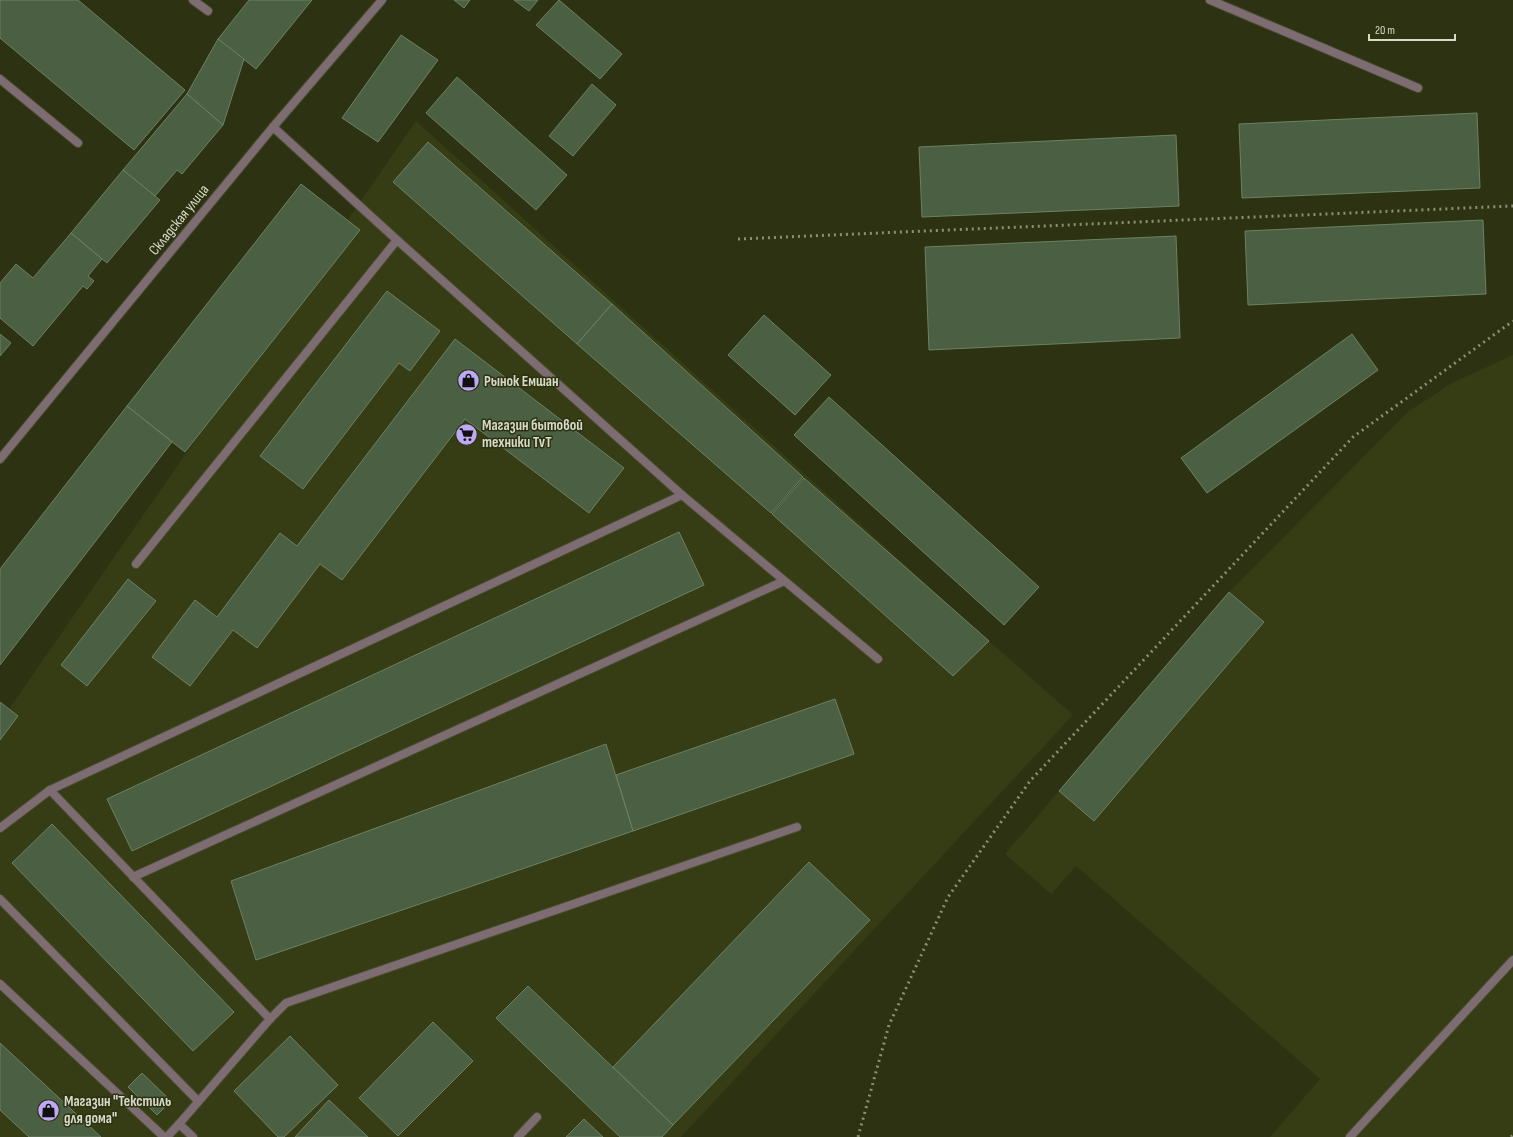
<svg xmlns="http://www.w3.org/2000/svg" width="1513" height="1137" font-family="'Sofia Sans Condensed',sans-serif">
  <style>
    .built { fill: #363c13 }
    .building { fill: #4b5f43; stroke: #6c8263 }
    .lines { fill: none; stroke-linecap: round; stroke-linejoin: round }
    .lane-casing { stroke: #484d2f; stroke-width: 10 }
    .street-casing { stroke: #484d2f; stroke-width: 10 }
    .lane { stroke: #7d6c71; stroke-width: 8 }
    .street { stroke: #7d6c71; stroke-width: 8 }
    .rail { stroke: #8a8f76; stroke-width: 3; stroke-dasharray: 2 4; stroke-linecap: butt }
    .labels { text-anchor: middle; dominant-baseline: central; stroke-width: 3; stroke-linejoin: round; paint-order: stroke }
    .street-label { font-size: 15px; fill: #d6dac7; stroke: #2d3212 }
    .poi-label { font-size: 15px; font-weight: bold; fill: #d6dac7; stroke: #2d3212; text-anchor: start }
  </style>
  <rect width="100%" height="100%" fill="#2d3212"/>
  <g class="built">
    <path d="M416,121L989,641L1073,715L681,1137H0V722Z"/>
    <path d="M1513,355V1137H1270L1320,1079L1076,866L1051,894L1005,854L1229,592L1409,411L1452,383Z"/>
  </g>
  <g class="building">
    <path d="M0,0H78L185,90L134,150L0,38Z"/>
    <path d="M249,0H312L256,69L218,39Z"/>
    <path d="M454,0H470L464,8Z"/>
    <path d="M514,0H538L529,11Z"/>
    <path d="M559,0L622,54L600,79L536,25Z"/>
    <path d="M401,35L438,60L378,142L342,118Z"/>
    <path d="M218,39L244,59L223,125L187,94Z"/>
    <path d="M457,77L567,175L536,210L426,113Z"/>
    <path d="M592,84L616,105L573,156L549,136Z"/>
    <path d="M187,94L223,125L182,174L177,170L155,196L123,170Z"/>
    <path d="M1477,113L1480,188L1242,198L1239,124Z"/>
    <path d="M1176,135L1179,206L922,217L919,147Z"/>
    <path d="M428,142L612,304L577,344L393,182Z"/>
    <path d="M123,170L160,200L107,263L71,233Z"/>
    <path d="M301,184L360,230L185,452L127,406Z"/>
    <path d="M1483,220L1486,294L1248,305L1245,231Z"/>
    <path d="M71,233L102,259L88,276L94,281L87,289L83,286L33,346L0,318V283L16,264L33,278Z"/>
    <path d="M1176,236L1180,338L929,350L925,247Z"/>
    <path d="M387,291L440,331L410,371L399,363L303,489L260,456Z"/>
    <path d="M612,304L803,477L771,513L577,344Z"/>
    <path d="M764,315L831,375L795,415L728,355Z"/>
    <path d="M0,334L11,343L0,356Z"/>
    <path d="M1352,334L1378,370L1207,493L1181,458Z"/>
    <path d="M455,339L624,468L589,513L465,419L342,580L320,564L257,648L233,630L190,686L152,657L195,600L217,617L280,533L297,546Z"/>
    <path d="M829,397L1039,587L1004,625L794,435Z"/>
    <path d="M127,406L172,442L0,665V569Z"/>
    <path d="M804,478L989,641L953,676L772,514Z"/>
    <path d="M679,532L704,585L132,851L107,799Z"/>
    <path d="M128,579L156,601L87,686L61,665Z"/>
    <path d="M1229,592L1264,622L1094,821L1059,791Z"/>
    <path d="M835,699L854,754L633,831L616,775Z"/>
    <path d="M0,702L18,716L0,740Z"/>
    <path d="M606,744L633,831L256,960L231,881Z"/>
    <path d="M52,824L234,1012L193,1051L12,863Z"/>
    <path d="M809,862L870,920L673,1125L613,1067Z"/>
    <path d="M528,986L673,1125L662,1137H620L496,1018Z"/>
    <path d="M433,1022L473,1061L398,1136L359,1098Z"/>
    <path d="M290,1036L338,1085L284,1137H278L234,1091Z"/>
    <path d="M0,1043L101,1137H29L0,1110Z"/>
    <path d="M142,1073L171,1101L157,1115L128,1087Z"/>
    <path d="M329,1100L368,1137H295Z"/>
    <path d="M584,1119L603,1137H566Z"/>
  </g>
  <g class="lines">
    <defs>
      <g id="lane">
        <path d="M193,0L208,11"/>
        <path d="M1210,0L1418,88"/>
        <path d="M0,79L78,143"/>
        <path d="M273,127L397,240"/>
        <path d="M136,564L397,240L682,495L878,659"/>
        <path d="M50,790L270,1019"/>
        <path d="M0,828L50,790L682,495"/>
        <path d="M133,877L784,581"/>
        <path d="M0,899L198,1101"/>
        <path d="M0,984L164,1137"/>
        <path d="M179,1124L270,1019L286,1003L797,827"/>
        <path d="M167,1137L179,1124L193,1137"/>
        <path d="M518,1137L537,1117"/>
        <path d="M1350,1137L1513,960"/>
      </g>
      <path id="street" d="M0,459L273,127L382,0"/>
    </defs>
    <use href="#lane" class="lane-casing"/>
    <use href="#street" class="street-casing"/>
    <use href="#lane" class="lane"/>
    <use href="#street" class="street"/>
    <g class="rail">
      <path d="M738,239L1513,206"/>
      <path d="M858,1137L889,1025L948,897L1030,781L1353,437L1513,321"/>
      <path d="M1511,1137L1513,1135"/>
    </g>
  </g>
  <defs>
    <symbol id="shop-disc" viewBox="-11 -11 22 22"><circle r="9.5" fill="#bea9f4" stroke="#2d3212"/><path d="M-5-2.5h2.3a2.7 3.5 0 0 1 5.4 0H5L5.5 6h-11ZM-1.5-2.5h3a1.5 2.3 0 0 0-3 0Z" fill="#111"/></symbol>
    <symbol id="supermarket-disc" viewBox="-11 -11 22 22"><circle r="9.5" fill="#bea9f4" stroke="#2d3212"/><path d="M-6-5.5h2.5l.6 2H6L4.5 2H-2.5L-4.4-4H-6ZM-1.5 3.2a1.3 1.3 0 1 0 .1 0ZM3 3.2a1.3 1.3 0 1 0 .1 0Z" fill="#111"/></symbol>
  </defs>
  <g fill-rule="evenodd">
    <use href="#shop-disc" x="456" y="368" width="25" height="25"/>
    <use href="#supermarket-disc" x="454" y="422" width="25" height="25"/>
    <use href="#shop-disc" x="36" y="1098" width="25" height="25"/>
  </g>
  <g class="labels">
    <g class="street-label">
      <text transform="translate(179 220) rotate(-51)">Складская улица</text>
    </g>
    <g class="poi-label">
      <text x="484" y="381">Рынок Емшан</text>
      <text x="482" y="425">Магазин бытовой<tspan x="482" dy="17">техники TvT</tspan></text>
      <text x="64" y="1101">Магазин "Текстиль<tspan x="64" dy="17">для дома"</tspan></text>
    </g>
  </g>
  <path d="M1369 34v6h86v-6" fill="none" stroke="#d6dac7" stroke-width="2"/>
  <text x="1375" y="34" font-size="12" fill="#d6dac7" stroke="#2d3212" stroke-width="3" paint-order="stroke">20 m</text>
</svg>
